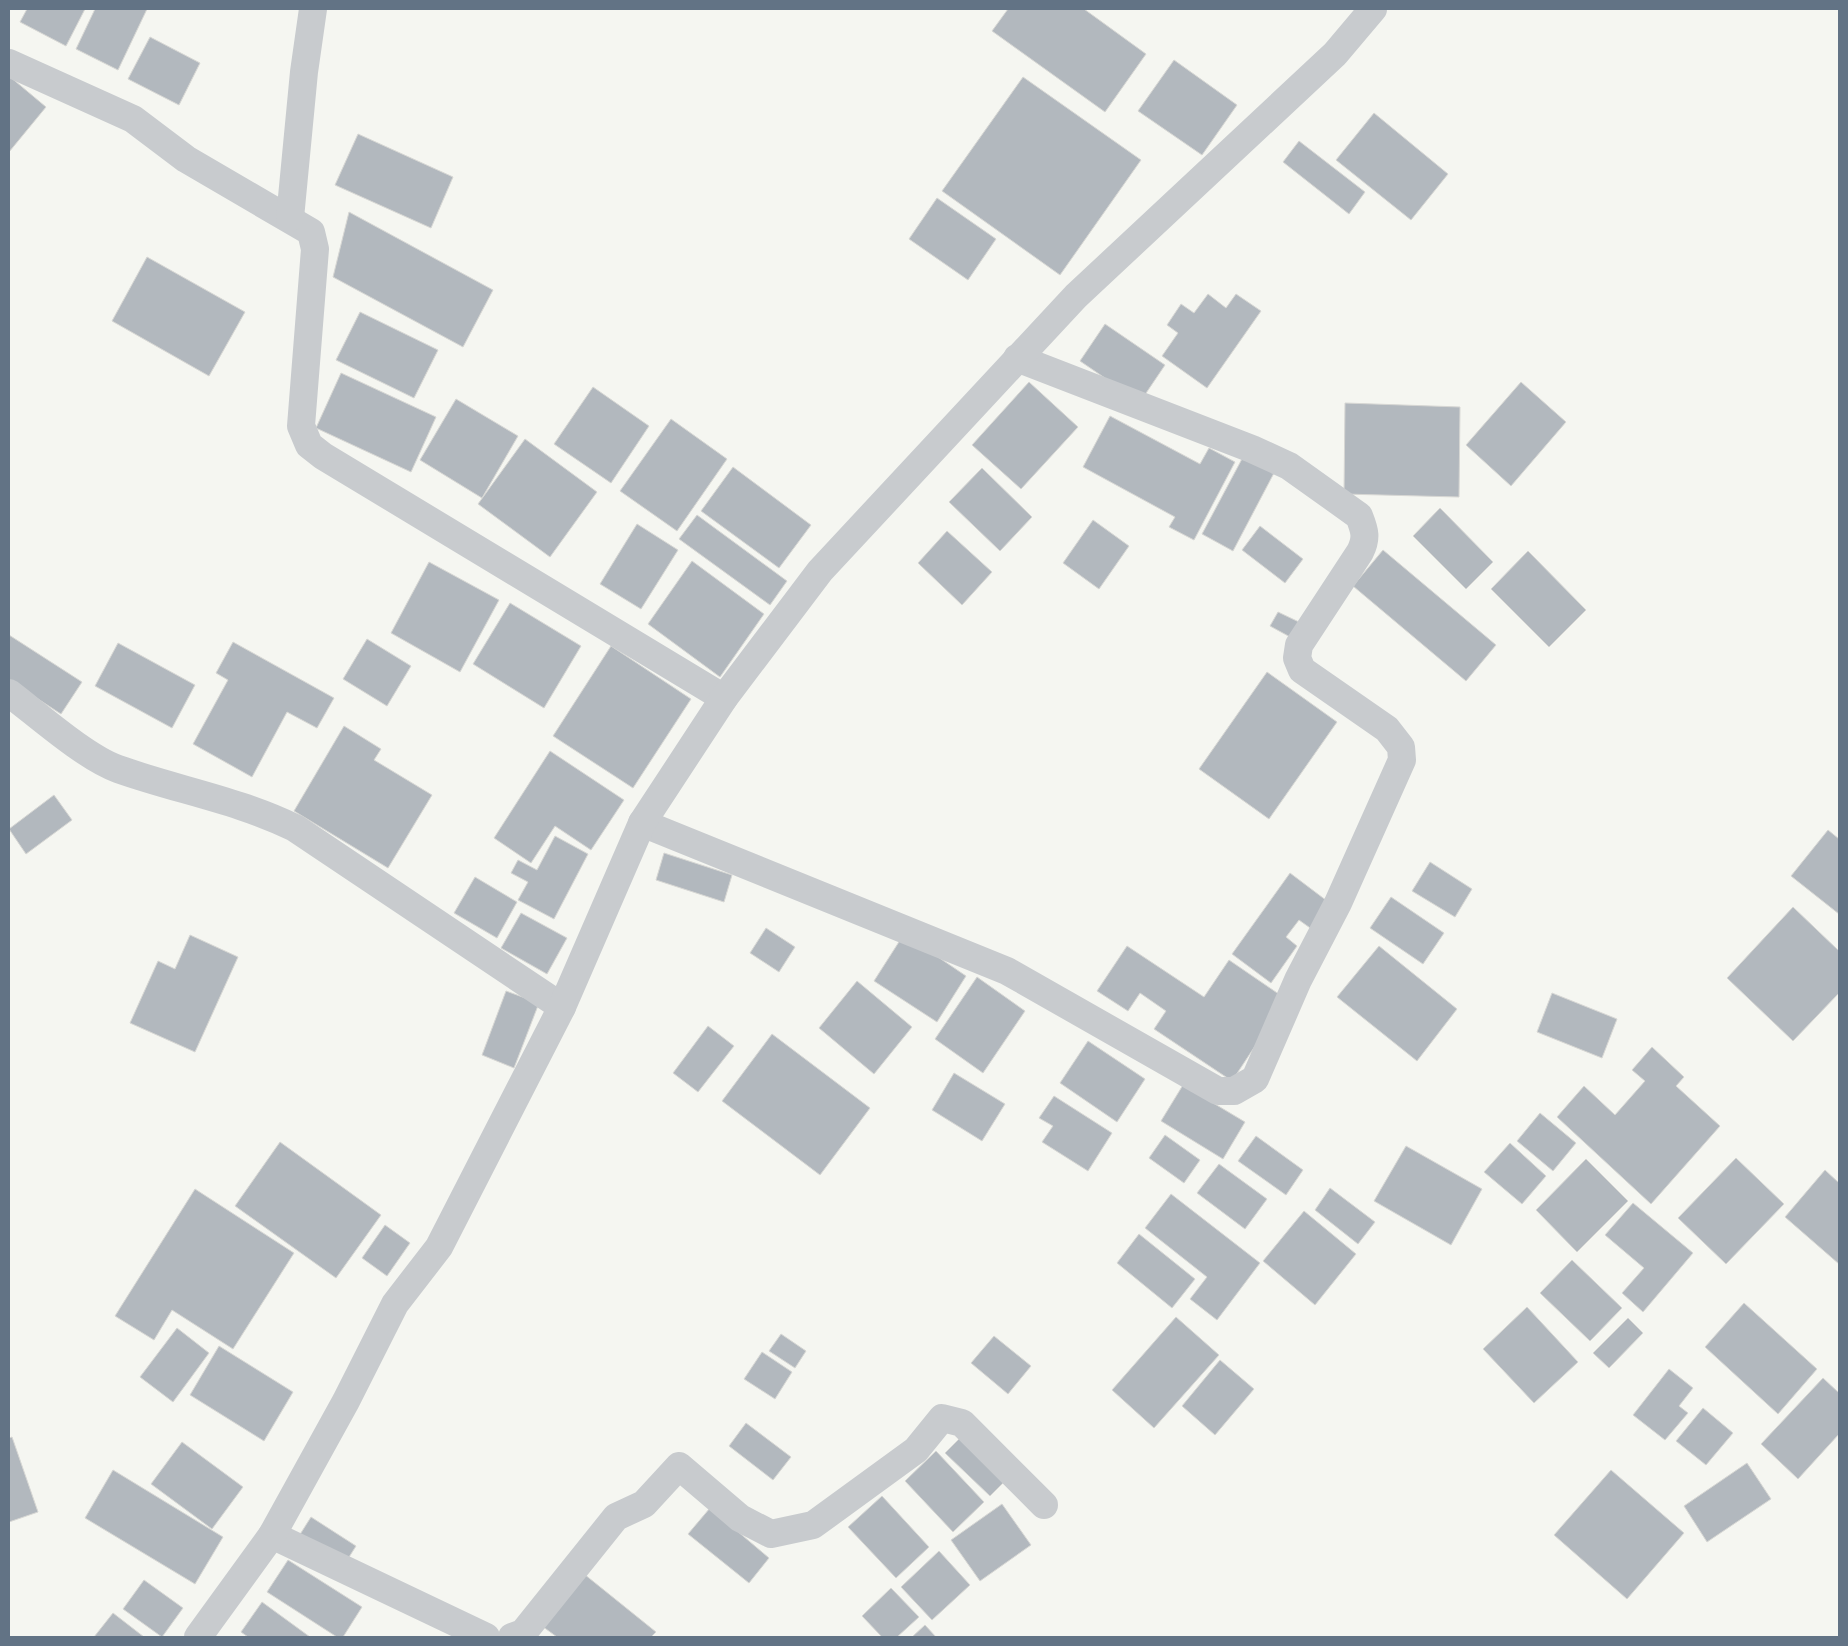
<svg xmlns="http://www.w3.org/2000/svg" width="1848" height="1646" font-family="Arial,sans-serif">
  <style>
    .building { fill: #b2b8be; stroke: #d7d7d4 }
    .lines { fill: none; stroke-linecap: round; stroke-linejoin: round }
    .minor { stroke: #c8cbce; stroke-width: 28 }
  </style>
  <rect width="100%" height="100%" fill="#f5f6f1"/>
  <g class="building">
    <path d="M27,9H85L66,46L20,22Z"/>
    <path d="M95,9H147L118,70L76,49Z"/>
    <path d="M1008,9H1084L1146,54L1105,112L992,31Z"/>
    <path d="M150,37L200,63L179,105L128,79Z"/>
    <path d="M1174,60L1237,105L1202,155L1138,111Z"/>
    <path d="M9,76L46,107L9,152Z"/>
    <path d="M1023,77L1141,160L1060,275L942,191Z"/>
    <path d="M1374,113L1448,174L1411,220L1336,160Z"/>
    <path d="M358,134L453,177L431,228L335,185Z"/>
    <path d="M1299,141L1365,192L1349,214L1283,162Z"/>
    <path d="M937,198L996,239L968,280L909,239Z"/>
    <path d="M349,212L493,290L463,347L333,277Z"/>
    <path d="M147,257L245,312L209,376L112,321Z"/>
    <path d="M1208,294L1226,308L1236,294L1261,311L1207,388L1162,356L1178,333L1167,325L1181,304L1194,313Z"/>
    <path d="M360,312L438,350L414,398L336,360Z"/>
    <path d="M1105,324L1165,365L1140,402L1080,361Z"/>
    <path d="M341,373L436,417L411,472L316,428Z"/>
    <path d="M1029,382L1078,427L1021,489L972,445Z"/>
    <path d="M1521,382L1566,422L1511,486L1466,445Z"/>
    <path d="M593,387L649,426L611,483L554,444Z"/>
    <path d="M456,399L518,436L482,498L420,460Z"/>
    <path d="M1345,403L1460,407L1459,497L1344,494Z"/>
    <path d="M1110,416L1200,464L1209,448L1235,462L1194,540L1169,527L1175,517L1083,467Z"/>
    <path d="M671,419L727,459L677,531L620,491Z"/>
    <path d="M525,439L597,492L550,557L478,504Z"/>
    <path d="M1243,457L1274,473L1233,551L1202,534Z"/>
    <path d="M733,467L811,525L779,568L701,511Z"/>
    <path d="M982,468L1032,517L1000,551L949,502Z"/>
    <path d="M1440,508L1493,562L1466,589L1413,536Z"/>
    <path d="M697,515L787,581L770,605L679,539Z"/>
    <path d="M1093,520L1129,546L1099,589L1063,563Z"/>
    <path d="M637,524L678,550L641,609L600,584Z"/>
    <path d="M1260,526L1303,559L1285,583L1242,550Z"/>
    <path d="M947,531L992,572L962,605L918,563Z"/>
    <path d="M1383,550L1496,645L1466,681L1353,586Z"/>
    <path d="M1528,551L1586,610L1549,647L1491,589Z"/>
    <path d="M692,561L764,614L720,677L648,624Z"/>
    <path d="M429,562L499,600L460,672L391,633Z"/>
    <path d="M510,603L581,646L544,708L473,664Z"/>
    <path d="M1278,612L1301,623L1292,638L1270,626Z"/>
    <path d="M9,635L82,682L61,714L9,680Z"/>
    <path d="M367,639L411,666L387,706L343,679Z"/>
    <path d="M233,642L334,698L317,728L287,712L252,777L193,744L228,680L216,673Z"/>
    <path d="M118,643L195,685L172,728L95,686Z"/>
    <path d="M611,646L691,699L633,788L553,736Z"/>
    <path d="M1267,672L1337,722L1269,819L1199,769Z"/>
    <path d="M344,726L381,749L374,760L432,795L388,868L294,811Z"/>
    <path d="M550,751L624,800L591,850L555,826L531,863L494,838Z"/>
    <path d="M54,795L72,820L26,854L9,829Z"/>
    <path d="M1828,830L1839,839V914L1791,876Z"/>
    <path d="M555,836L588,854L554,919L518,900L528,882L511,873L518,860L537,870Z"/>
    <path d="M664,853L732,875L724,902L656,880Z"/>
    <path d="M1430,862L1472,889L1455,917L1412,891Z"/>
    <path d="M1290,873L1331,904L1313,930L1299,920L1286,937L1297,946L1271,983L1232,954Z"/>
    <path d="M475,877L517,902L497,938L454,913Z"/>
    <path d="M1391,897L1444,933L1423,964L1370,928Z"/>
    <path d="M1793,907L1839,951V993L1793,1041L1727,978Z"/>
    <path d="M521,913L567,938L547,974L501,948Z"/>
    <path d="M766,928L795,947L779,972L750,953Z"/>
    <path d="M904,934L966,976L937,1022L874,981Z"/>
    <path d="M190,935L238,957L195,1052L130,1023L158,961L175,969Z"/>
    <path d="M1127,946L1204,997L1229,960L1286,999L1232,1081L1154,1029L1166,1011L1140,993L1128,1011L1097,991Z"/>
    <path d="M1379,946L1457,1009L1417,1061L1337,997Z"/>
    <path d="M977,977L1025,1011L983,1073L935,1039Z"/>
    <path d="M857,981L912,1027L874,1074L819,1028Z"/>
    <path d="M506,991L539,1003L514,1068L482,1055Z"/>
    <path d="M1552,993L1617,1019L1602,1058L1537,1032Z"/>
    <path d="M708,1026L734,1046L698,1092L673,1073Z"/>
    <path d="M772,1034L870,1108L820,1175L722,1101Z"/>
    <path d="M1088,1041L1145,1079L1117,1122L1060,1083Z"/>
    <path d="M1652,1047L1684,1077L1676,1086L1720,1126L1651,1204L1557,1117L1584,1086L1615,1115L1645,1081L1632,1070Z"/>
    <path d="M954,1073L1005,1104L982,1141L932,1110Z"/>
    <path d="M1183,1085L1245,1122L1223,1159L1161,1121Z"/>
    <path d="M1054,1096L1112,1133L1088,1171L1042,1142L1053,1126L1039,1118Z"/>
    <path d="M1540,1113L1576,1143L1553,1171L1517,1141Z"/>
    <path d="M1165,1135L1200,1160L1184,1183L1149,1158Z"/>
    <path d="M1256,1136L1303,1170L1286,1195L1238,1161Z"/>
    <path d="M280,1142L381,1215L336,1278L235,1206Z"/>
    <path d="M1510,1143L1546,1176L1522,1204L1484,1172Z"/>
    <path d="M1406,1146L1482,1189L1451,1245L1374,1201Z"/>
    <path d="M1736,1158L1784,1204L1726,1264L1678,1218Z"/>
    <path d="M1586,1159L1628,1201L1577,1252L1536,1210Z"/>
    <path d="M1219,1164L1267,1199L1245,1229L1197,1193Z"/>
    <path d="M1825,1170L1839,1183V1264L1785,1217Z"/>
    <path d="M1330,1188L1375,1222L1358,1244L1315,1210Z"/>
    <path d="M195,1189L294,1253L233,1349L172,1310L154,1340L115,1316Z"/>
    <path d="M1171,1194L1260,1263L1217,1320L1190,1299L1207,1277L1145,1228Z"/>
    <path d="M1633,1203L1693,1253L1643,1312L1622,1293L1644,1268L1605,1235Z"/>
    <path d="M1304,1211L1356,1254L1315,1305L1263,1261Z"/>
    <path d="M385,1225L410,1243L387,1276L362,1258Z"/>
    <path d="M1139,1234L1195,1279L1172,1308L1117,1263Z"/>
    <path d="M1572,1260L1622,1308L1590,1341L1540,1293Z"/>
    <path d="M1744,1303L1817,1369L1778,1414L1705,1347Z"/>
    <path d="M1527,1307L1578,1362L1534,1403L1483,1349Z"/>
    <path d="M1176,1317L1219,1355L1154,1428L1112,1390Z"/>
    <path d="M1628,1318L1643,1333L1609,1368L1593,1353Z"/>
    <path d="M177,1328L209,1353L173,1402L140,1377Z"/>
    <path d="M781,1334L806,1351L795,1368L769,1351Z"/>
    <path d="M994,1336L1031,1366L1008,1394L971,1363Z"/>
    <path d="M219,1346L293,1392L264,1441L190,1395Z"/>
    <path d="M762,1352L792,1372L775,1399L744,1379Z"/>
    <path d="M1220,1360L1254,1389L1215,1435L1182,1406Z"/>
    <path d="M1669,1369L1693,1388L1679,1406L1688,1413L1665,1440L1633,1415Z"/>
    <path d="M1823,1378L1839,1393V1434L1798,1479L1761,1444Z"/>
    <path d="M1703,1408L1733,1433L1706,1465L1676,1441Z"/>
    <path d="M746,1423L791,1457L773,1480L729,1446Z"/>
    <path d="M963,1435L1008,1478L990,1496L945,1453Z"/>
    <path d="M12,1437L38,1512L9,1522V1438Z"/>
    <path d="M182,1442L243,1487L212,1529L151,1484Z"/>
    <path d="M936,1451L984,1502L953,1532L905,1481Z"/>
    <path d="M1747,1463L1771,1499L1707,1542L1684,1506Z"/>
    <path d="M113,1470L223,1537L195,1584L85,1518Z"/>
    <path d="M1611,1470L1684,1533L1627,1599L1554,1535Z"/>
    <path d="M882,1496L929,1547L896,1578L848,1527Z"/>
    <path d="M1002,1504L1031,1545L980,1581L951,1540Z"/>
    <path d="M710,1508L769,1558L749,1583L688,1534Z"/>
    <path d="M311,1517L356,1546L344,1565L299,1536Z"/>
    <path d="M939,1551L970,1585L932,1620L901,1587Z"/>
    <path d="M288,1560L362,1607L343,1637H337L267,1592Z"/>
    <path d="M584,1574L656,1632L651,1637H557L542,1626Z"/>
    <path d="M144,1580L183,1608L162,1637L123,1609Z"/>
    <path d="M891,1588L919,1617L897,1637H882L862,1616Z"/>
    <path d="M262,1602L310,1637H248L241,1632Z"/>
    <path d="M113,1613L144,1637H94Z"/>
    <path d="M925,1625L936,1637H912Z"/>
  </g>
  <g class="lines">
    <g class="minor">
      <path d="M9,63L133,119L186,159L311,232L315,249L301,426L309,445L323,456L724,698"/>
      <path d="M290,218L304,72L313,9"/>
      <path d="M9,693C38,715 85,757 118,769C177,790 238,800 295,828L562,1007"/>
      <path d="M642,823L1007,971L1218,1091H1234L1255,1079L1298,980L1338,903L1402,760L1401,747L1387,729L1302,670L1297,658L1299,645L1360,552C1367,538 1365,531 1359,516L1289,466L1252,449L1017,358"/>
      <path d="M272,1535L486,1637"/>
      <path d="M198,1637L272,1535L346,1401L395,1304L439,1247L562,1007L642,823L724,698L820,571L1076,296L1335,54L1373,9"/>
      <path d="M512,1637L523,1633L616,1517L644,1504L679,1466L740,1518L771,1534L813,1525L916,1450L942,1418L962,1423L1044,1505"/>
    </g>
  </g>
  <rect width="1848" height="1646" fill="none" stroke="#627385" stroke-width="20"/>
</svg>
